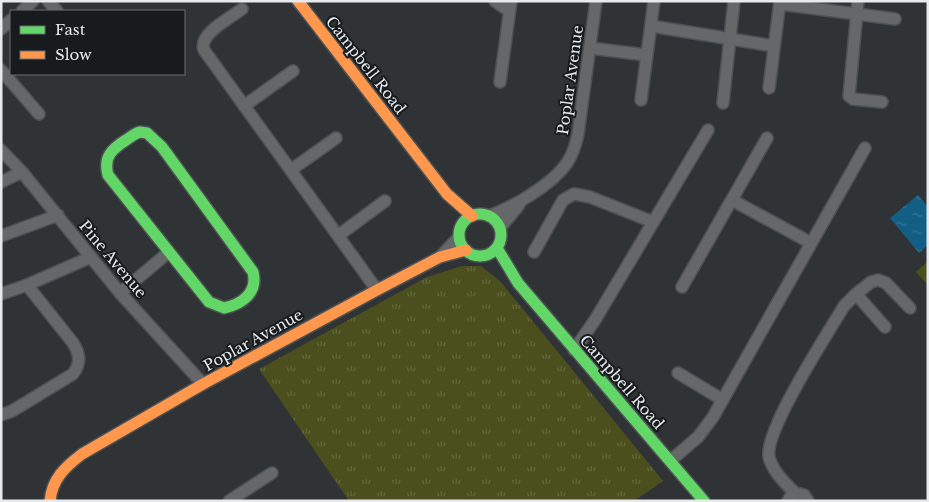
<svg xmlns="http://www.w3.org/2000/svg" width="929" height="502" font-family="'Libre Baskerville',serif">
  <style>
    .grass { fill: url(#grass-tufts) }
    .pitch { fill: #4b4f1d }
    .water { fill: url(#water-ripples) }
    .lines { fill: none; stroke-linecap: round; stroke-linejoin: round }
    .street-casing { stroke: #4e5153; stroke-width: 14 }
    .fast-casing { stroke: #4e5153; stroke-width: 14 }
    .slow-casing { stroke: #4e5153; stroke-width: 14 }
    .street { stroke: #656768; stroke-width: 11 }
    .fast { stroke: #63d668; stroke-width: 11 }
    .slow { stroke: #ff974d; stroke-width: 11 }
    .labels { text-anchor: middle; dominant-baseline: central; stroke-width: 4; stroke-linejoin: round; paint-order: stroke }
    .street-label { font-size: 15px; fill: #e6eaed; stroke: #181b1d }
  </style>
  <defs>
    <pattern id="grass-tufts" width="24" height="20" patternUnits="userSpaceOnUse" patternTransform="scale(1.25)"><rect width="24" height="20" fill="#4b4f1d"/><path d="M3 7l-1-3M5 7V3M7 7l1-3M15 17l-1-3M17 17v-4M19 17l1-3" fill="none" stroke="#65683e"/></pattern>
    <pattern id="water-ripples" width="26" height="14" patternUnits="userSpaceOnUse" patternTransform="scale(1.25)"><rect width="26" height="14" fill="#135e85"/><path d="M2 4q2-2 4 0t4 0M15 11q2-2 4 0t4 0" fill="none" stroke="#357597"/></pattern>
  </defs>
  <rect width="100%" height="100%" fill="#303335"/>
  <path class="grass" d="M462,266H481L500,281L663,481L634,501H349L259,369L427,277Z"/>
  <path class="pitch" d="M928,261V285L916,272Z"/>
  <path class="water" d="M918,195L928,207V245L919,253L890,218Z"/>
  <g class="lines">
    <defs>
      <g id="street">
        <path d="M48,1L57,11"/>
        <path d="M495,1L509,11"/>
        <path d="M858,1L849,96L853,99L882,102"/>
        <path d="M780,4L895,19"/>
        <path d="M242,9C230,18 198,34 204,50L377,290"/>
        <path d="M22,11L33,1"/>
        <path d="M651,26L774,46"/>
        <path d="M1,29L11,20"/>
        <path d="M590,48L646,55"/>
        <path d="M1,70L39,114"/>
        <path d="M500,82L511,1"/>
        <path d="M769,88L780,1"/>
        <path d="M641,100L654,1"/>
        <path d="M723,103L734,1"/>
        <path d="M244,106L293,71"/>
        <path d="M1,150L22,172L120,293L203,384"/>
        <path d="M291,170L336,138"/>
        <path d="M1,182L22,172"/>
        <path d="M732,200L811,243"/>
        <path d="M489,216C513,207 552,185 567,163C573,154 576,144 578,134L596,1"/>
        <path d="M500,228L519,205"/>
        <path d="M339,235L385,201"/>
        <path d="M1,236L58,215"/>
        <path d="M534,252L563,200L574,194L590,197L653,222"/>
        <path d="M441,256L459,237"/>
        <path d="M682,287L767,138"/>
        <path d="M120,293L169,252"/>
        <path d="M1,294L27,285L91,257"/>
        <path d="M856,294L885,327"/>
        <path d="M574,350L595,320L708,130"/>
        <path d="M678,373L723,400"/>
        <path d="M1,415L12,411L73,374C81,363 80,354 73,343L27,285"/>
        <path d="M670,461L698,437L713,417L865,148"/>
        <path d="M796,494C785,483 773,472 769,457C764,431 828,333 844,306L856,294L871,282L878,280L886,283L910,308"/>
        <path d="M229,501L272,473"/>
        <path d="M788,501C791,494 797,492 804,495L808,501"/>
      </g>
      <g id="fast">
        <path d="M140,132L147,133L162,147L253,272C258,292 243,304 224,308L209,302L108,175C103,157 112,149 126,140C131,137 135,133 140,132Z"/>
        <circle cx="480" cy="235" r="21"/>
        <path d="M497,248L518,283L704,501"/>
      </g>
      <g id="slow">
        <path d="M298,1L447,194L472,216"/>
        <path d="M50,501C52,479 65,467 82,454L203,384L377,290L440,257L466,250"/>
      </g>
    </defs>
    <use href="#street" class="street-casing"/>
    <use href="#fast" class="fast-casing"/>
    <use href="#slow" class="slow-casing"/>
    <use href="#street" class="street"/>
    <use href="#fast" class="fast"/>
    <use href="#slow" class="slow"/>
  </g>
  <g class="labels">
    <g class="street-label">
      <text transform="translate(366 65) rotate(52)">Campbell Road</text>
      <text transform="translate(570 80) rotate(-82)">Poplar Avenue</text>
      <text transform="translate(113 259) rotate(50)">Pine Avenue</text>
      <text transform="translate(253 340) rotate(-29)">Poplar Avenue</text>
      <text transform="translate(622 382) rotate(49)">Campbell Road</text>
    </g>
  </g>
  <rect width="929" height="502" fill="none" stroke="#e6eaed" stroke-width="5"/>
  <rect x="10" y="10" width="175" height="65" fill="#181b1d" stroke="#6a6e70"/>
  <rect x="20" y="26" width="25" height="8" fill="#63d668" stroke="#6a6e70"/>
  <text x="55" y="35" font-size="15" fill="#e6eaed">Fast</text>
  <rect x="20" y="51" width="25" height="8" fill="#ff974d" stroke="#6a6e70"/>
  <text x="55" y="60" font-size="15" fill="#e6eaed">Slow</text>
</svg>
